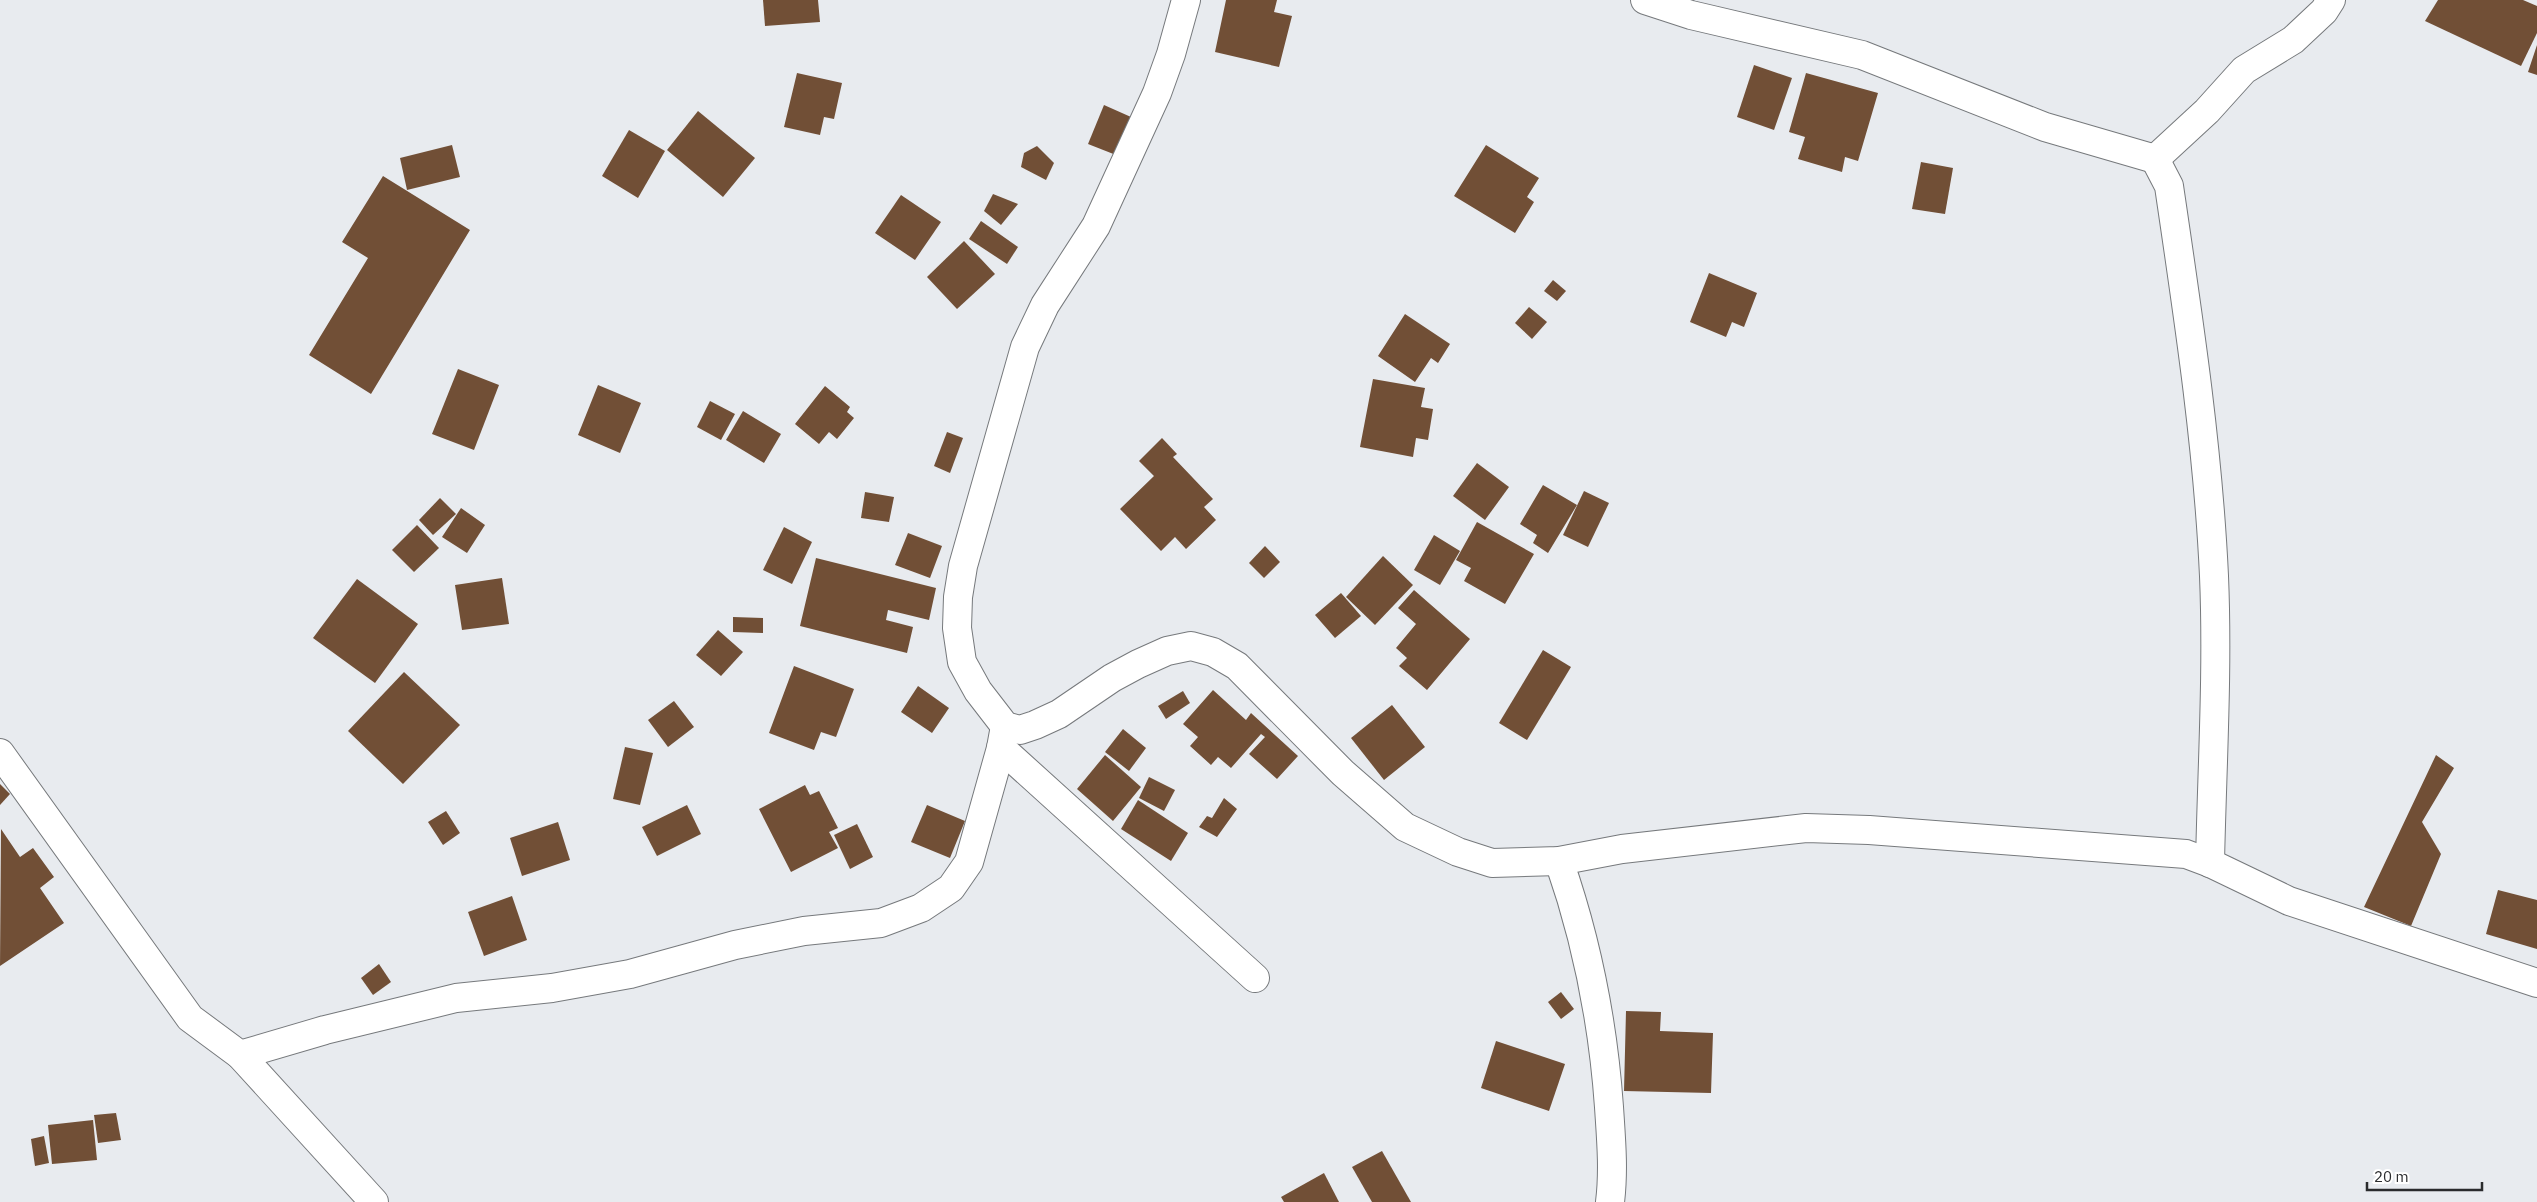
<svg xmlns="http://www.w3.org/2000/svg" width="2537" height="1202" font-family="'IBM Plex Sans',sans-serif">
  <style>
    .building { fill: #714f36 }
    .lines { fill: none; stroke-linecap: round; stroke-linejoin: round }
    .minor-casing { stroke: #76797c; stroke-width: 30 }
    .minor { stroke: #fff; stroke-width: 28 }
  </style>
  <rect width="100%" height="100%" fill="#e8ebef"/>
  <g class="building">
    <path d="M763,0H818L820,22L765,26Z"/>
    <path d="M1226,0H1277L1274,12L1292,16L1279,67L1215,52Z"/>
    <path d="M2438,0H2523L2537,6V33L2521,66L2425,21Z"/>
    <path d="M2537,45V75L2528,72Z"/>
    <path d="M1754,65L1792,78L1774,130L1737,117Z"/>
    <path d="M797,73L842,83L834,119L824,117L820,135L784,127Z"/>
    <path d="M1806,73L1878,93L1858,161L1845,157L1842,172L1798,159L1805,137L1789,132Z"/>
    <path d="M1104,105L1131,117L1116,155L1088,144Z"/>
    <path d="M698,111L755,158L723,197L667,150Z"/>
    <path d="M629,130L665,151L638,198L602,176Z"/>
    <path d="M452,145L460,177L407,190L400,158Z"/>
    <path d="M1486,145L1539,178L1527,197L1534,202L1515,233L1454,196Z"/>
    <path d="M1037,146L1054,163L1046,180L1021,167L1024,153Z"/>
    <path d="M1921,162L1953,168L1945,214L1912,209Z"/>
    <path d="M383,176L470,230L371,394L309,355L368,258L342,242Z"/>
    <path d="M993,194L1018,204L1001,225L984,211Z"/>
    <path d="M901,195L941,222L915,260L875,233Z"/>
    <path d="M981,221L1018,247L1007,264L969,239Z"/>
    <path d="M964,241L995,274L957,309L927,277Z"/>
    <path d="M1709,273L1757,293L1744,327L1732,322L1726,337L1690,322Z"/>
    <path d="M1553,280L1566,291L1557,301L1544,291Z"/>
    <path d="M1529,307L1547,322L1532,339L1515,323Z"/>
    <path d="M1405,314L1450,344L1438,363L1431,358L1415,382L1378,356Z"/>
    <path d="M458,369L499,385L474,450L432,434Z"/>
    <path d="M1373,379L1425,388L1421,407L1433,409L1428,440L1416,438L1413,457L1360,447Z"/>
    <path d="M598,385L641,403L620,453L578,435Z"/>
    <path d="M825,386L850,407L847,412L854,418L837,439L829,432L819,444L795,424Z"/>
    <path d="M710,401L735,414L721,440L697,427Z"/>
    <path d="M743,411L781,434L764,463L726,440Z"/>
    <path d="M947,432L963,438L950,473L934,466Z"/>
    <path d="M1162,438L1177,454L1173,457L1213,499L1204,507L1216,520L1186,549L1175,537L1161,551L1120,509L1154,476L1139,461Z"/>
    <path d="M1477,463L1509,487L1485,520L1453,496Z"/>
    <path d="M1543,485L1577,505L1548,553L1533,543L1537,535L1520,524Z"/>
    <path d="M1584,491L1609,503L1588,547L1563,535Z"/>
    <path d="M865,492L894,497L889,522L861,518Z"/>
    <path d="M440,498L456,514L433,535L419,520Z"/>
    <path d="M461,508L485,525L467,553L442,537Z"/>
    <path d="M1477,522L1534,554L1505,604L1464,581L1471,568L1456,560Z"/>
    <path d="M417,525L439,548L414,572L392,550Z"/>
    <path d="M784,527L812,542L792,584L763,570Z"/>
    <path d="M908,533L942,546L930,578L895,565Z"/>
    <path d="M1434,535L1460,551L1440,585L1414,570Z"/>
    <path d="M1265,546L1280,562L1264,578L1249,563Z"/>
    <path d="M1383,556L1413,585L1375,625L1346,597Z"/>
    <path d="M816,558L936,588L929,620L888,610L886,620L913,627L907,653L800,626Z"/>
    <path d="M502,578L509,624L462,630L455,585Z"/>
    <path d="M357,579L418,624L375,683L313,638Z"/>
    <path d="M1414,590L1470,639L1427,690L1399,666L1407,658L1396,648L1416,624L1398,608Z"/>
    <path d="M1341,593L1361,616L1335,638L1315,615Z"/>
    <path d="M733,617L763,618V633L733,632Z"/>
    <path d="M718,630L743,652L721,676L696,655Z"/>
    <path d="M1543,650L1571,667L1527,740L1499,723Z"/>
    <path d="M794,666L854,689L836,737L821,732L814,750L769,733Z"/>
    <path d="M404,672L460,725L403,784L348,731Z"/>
    <path d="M918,686L949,708L932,733L901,712Z"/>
    <path d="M1213,690L1246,720L1251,713L1298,756L1277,779L1249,754L1265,737L1261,734L1231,768L1218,757L1211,765L1190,746L1198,737L1183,724Z"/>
    <path d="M1183,691L1190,703L1166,719L1158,706Z"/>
    <path d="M674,701L694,727L668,747L648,720Z"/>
    <path d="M1392,705L1425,747L1384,780L1351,738Z"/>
    <path d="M1123,729L1146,748L1129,771L1105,752Z"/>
    <path d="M625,747L653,753L640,805L613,799Z"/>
    <path d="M1105,755L1141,787L1113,821L1077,789Z"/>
    <path d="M2436,755L2454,768L2422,822L2441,854L2411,926L2364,907Z"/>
    <path d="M1149,777L1175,790L1164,811L1139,798Z"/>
    <path d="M0,784L10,794L0,805Z"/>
    <path d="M805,785L810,795L819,791L838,828L829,832L838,848L791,872L759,809Z"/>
    <path d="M1224,798L1237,809L1217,837L1199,827L1207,816L1212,818Z"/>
    <path d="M1138,800L1188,833L1171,861L1121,829Z"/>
    <path d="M687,805L701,834L657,856L642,827Z"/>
    <path d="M927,805L965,821L950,858L911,842Z"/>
    <path d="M446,811L460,833L443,845L428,822Z"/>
    <path d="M558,822L570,860L522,876L510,838Z"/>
    <path d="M857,824L873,857L850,869L834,835Z"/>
    <path d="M1,829L20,857L33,848L54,877L40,888L64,923L0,966Z"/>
    <path d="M2498,890L2537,900V949L2486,934Z"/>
    <path d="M512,896L527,940L484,956L468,912Z"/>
    <path d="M379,964L391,982L373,995L361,978Z"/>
    <path d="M1561,992L1574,1009L1561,1019L1548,1002Z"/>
    <path d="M1626,1011L1661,1012L1660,1031L1713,1033L1711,1093L1624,1091Z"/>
    <path d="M1496,1041L1565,1064L1549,1111L1481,1088Z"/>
    <path d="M116,1113L121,1140L98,1143L94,1115Z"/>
    <path d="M93,1120L97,1160L52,1164L48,1125Z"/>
    <path d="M44,1136L49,1163L35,1166L31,1139Z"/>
    <path d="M1382,1151L1411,1202H1372L1352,1167Z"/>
    <path d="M1324,1173L1339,1202H1284L1281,1197Z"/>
  </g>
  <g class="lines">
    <defs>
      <g id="minor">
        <path d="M1186,0L1171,54L1157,93L1096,226L1045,305L1025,347L963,566L958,597L957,628L962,662L978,691L1005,726L1020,730L1035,725L1059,714L1112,678L1138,664L1167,651L1191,646L1213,652L1237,666L1343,773L1405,827L1458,852L1492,863L1559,861L1622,849L1806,828L1869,830L2186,854L2210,863L2289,901L2537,983"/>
        <path d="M1645,0L1691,15L1862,55L2045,127L2155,159L2207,111L2244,70L2293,40L2324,11L2331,0"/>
        <path d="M2155,159L2169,186C2188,315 2208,446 2214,576C2218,671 2212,768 2210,863"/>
        <path d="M1001,748L1255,978"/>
        <path d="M0,753L190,1018L240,1055L325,1030L456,998L552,988L630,974L735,945L804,931L881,923L921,908L951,888L969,862L1001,748L1005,726"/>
        <path d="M1559,861C1587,941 1603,1022 1609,1107C1611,1138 1614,1170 1610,1202"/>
        <path d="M240,1055L374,1202"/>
      </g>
    </defs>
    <use href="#minor" class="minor-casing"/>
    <use href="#minor" class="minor"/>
  </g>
  <path d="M2367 1182v8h115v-8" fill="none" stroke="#2a2b2d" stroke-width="2.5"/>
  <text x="2374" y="1182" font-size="15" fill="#2a2b2d" stroke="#ffffff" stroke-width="4" paint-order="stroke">20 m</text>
</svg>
